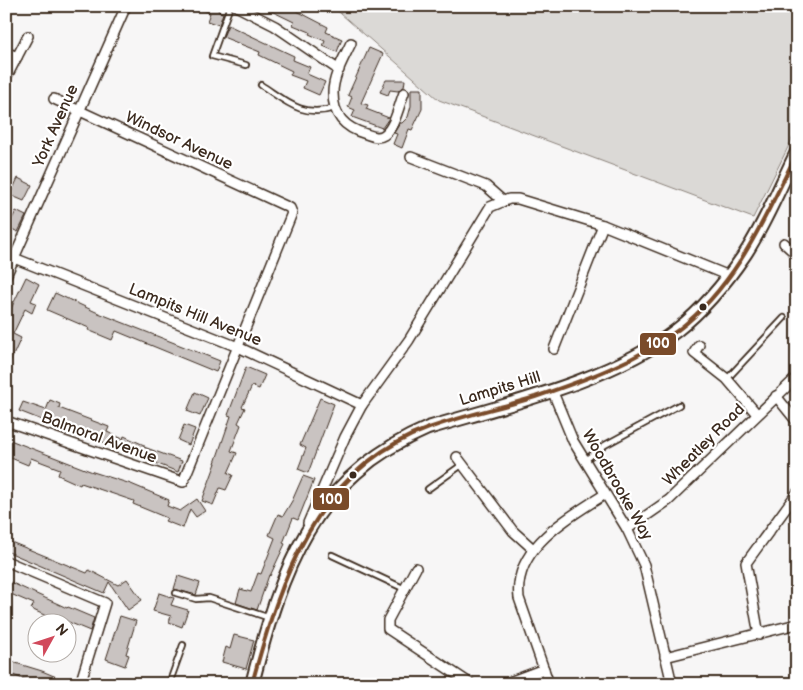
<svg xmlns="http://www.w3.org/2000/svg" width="803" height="690" font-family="'Balsamiq Sans',sans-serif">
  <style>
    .green { fill: #dbd9d6; stroke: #8b827a }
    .building { fill: #c9c3c1; stroke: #3b2a1e }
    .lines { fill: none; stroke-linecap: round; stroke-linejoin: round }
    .service-casing { stroke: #3b2a1e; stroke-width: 8 }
    .minor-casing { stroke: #3b2a1e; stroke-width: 12 }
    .secondary-casing { stroke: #3b2a1e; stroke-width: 16 }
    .service { stroke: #fff; stroke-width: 4.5 }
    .minor { stroke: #fff; stroke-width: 9 }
    .secondary { stroke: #fff; stroke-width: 12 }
    .bus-1-casing { stroke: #fff; stroke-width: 8 }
    .bus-1 { stroke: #7a4b2a; stroke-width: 4 }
    .bus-dot { fill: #3b2a1e; stroke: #fff; stroke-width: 2 }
    .labels { text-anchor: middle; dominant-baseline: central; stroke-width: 4.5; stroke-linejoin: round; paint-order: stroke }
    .street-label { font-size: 16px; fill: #3b2a1e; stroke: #fff }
    .line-badge { stroke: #fff; stroke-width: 2 }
    .badge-label { font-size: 14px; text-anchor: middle; font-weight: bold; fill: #fff }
  </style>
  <rect width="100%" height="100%" fill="#f7f6f6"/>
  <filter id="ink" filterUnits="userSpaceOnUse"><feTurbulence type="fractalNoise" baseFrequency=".02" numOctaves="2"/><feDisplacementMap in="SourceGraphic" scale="10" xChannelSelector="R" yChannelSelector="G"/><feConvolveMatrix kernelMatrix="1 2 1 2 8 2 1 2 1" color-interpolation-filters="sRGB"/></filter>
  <g filter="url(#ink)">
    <path class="green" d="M332,6H797V129L753,218L439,100Z"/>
    <g class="building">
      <path d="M194,6H220L218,11L223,13L219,25L207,21L210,13Z"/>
      <path d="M261,6H296L295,10L328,27L326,32L342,39L337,52L323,46L325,41L309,34L310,32L293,25L294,22Z"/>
      <path d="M228,25L294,56L293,60L310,67L307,74L325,82L319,95L303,88L306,81L290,75L292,71L259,55L260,52L223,37Z"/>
      <path d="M369,48L383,54L361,103L368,105L366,109L389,118L382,128L352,117L355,110L348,107L352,97L348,95Z"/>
      <path d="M386,80H405L404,87L398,91L390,90L388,95L380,92Z"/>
      <path d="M411,89H422V109L412,130L409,129L402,148L393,144L397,134L394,133L400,123H402L408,117L411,106Z"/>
      <path d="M18,178L32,185L24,201L10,195Z"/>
      <path d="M16,211L26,216L18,232L8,227Z"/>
      <path d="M26,277L39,284L31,301L36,303L32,313L25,309L13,334L21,338L6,371V319Z"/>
      <path d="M55,293L96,312L220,361L216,372L116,331L112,340L88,330L89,328L47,310Z"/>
      <path d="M246,367L265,375L259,389L252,386L242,407L245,408L238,423L241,425L231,451L237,453L228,473L233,475L226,490L220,488L213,505L202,501L216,463H215L231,416L228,415Z"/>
      <path d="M195,392L208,398L200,416L187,411Z"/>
      <path d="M320,398L334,404L308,473L298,469L306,448L300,445Z"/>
      <path d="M50,400L60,404L59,408L109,427L107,432L123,439L124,436L144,445V447L182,461L178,472L53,422L52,424L19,411L23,402L46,410Z"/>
      <path d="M184,425L195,429L189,445L178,440Z"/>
      <path d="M10,440L90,471L131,484L169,500L167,506L180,511L197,499L205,511L196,517L190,509L183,528L165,521L167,518L133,504L134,501L81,483L80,485L58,475L60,469L31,458L28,465L6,456Z"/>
      <path d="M303,476L314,480L298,520L293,518L283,543L285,544L270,576L269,575L257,610L236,603L240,589L251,592L258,573L261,574L275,538L269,535L278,514L283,516L292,501Z"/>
      <path d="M6,540L87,573L89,570L118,585L127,579L142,600L128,610L109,582L104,593L6,551Z"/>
      <path d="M178,576L200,583L196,595L174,589Z"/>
      <path d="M10,582L67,608L68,607L94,618L90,631L54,616L53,619L31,609L34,604L6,592Z"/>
      <path d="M159,593L174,598L171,605L188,610L182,627L169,622L171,616L153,611Z"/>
      <path d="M120,616L136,621L126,654L129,655L125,666L106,659Z"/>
      <path d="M234,635L254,640L246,669L222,662L226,647L230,649Z"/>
      <path d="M6,660L42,671L73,684H35L6,672Z"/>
    </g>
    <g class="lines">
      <defs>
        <g id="service">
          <path d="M230,6L212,56L246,65"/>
          <path d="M261,85C287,102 302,118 335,108"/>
          <path d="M727,379L784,318"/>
          <path d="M584,461L605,445L679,405"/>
          <path d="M428,489L463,464"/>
          <path d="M332,555L405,589"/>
          <path d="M176,593L196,599L209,598L270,618"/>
          <path d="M169,684L183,645"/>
        </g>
        <g id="minor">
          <path d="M236,6L275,26L339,70"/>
          <path d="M351,43C344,58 333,76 333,93C333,116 345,128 366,134C372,136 378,139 384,135C395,127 399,105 404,93"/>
          <path d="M6,52L17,57L28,36"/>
          <path d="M6,78L17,57"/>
          <path d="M411,157L486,186L503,201"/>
          <path d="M784,243L797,255"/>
          <path d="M14,258L238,347L362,405"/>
          <path d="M6,276L126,6"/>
          <path d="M699,345L694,353L727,379L756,413"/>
          <path d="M554,349L603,225"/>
          <path d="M552,390L573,441L627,529L644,565L672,684"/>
          <path d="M776,396L797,422"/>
          <path d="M6,421L183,482L292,213L290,208L54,99"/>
          <path d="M457,457L513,531L533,549"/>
          <path d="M308,523L345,437L362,405L409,340L490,207L509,199H518L603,225L729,276"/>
          <path d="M627,529L669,500L797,377"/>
          <path d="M6,561L105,603L80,684"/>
          <path d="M416,568L388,620V629L471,684"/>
          <path d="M759,635L746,563L797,493"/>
          <path d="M665,657L797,624"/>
          <path d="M504,684L544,669"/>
          <path d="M549,684L519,598C513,547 569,518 605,494"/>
        </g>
        <path id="secondary" d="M252,684C281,570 312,477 428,428C505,405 613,380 677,330C704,309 726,282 745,254C766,222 780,186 797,152"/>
      </defs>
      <use href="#service" class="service-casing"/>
      <use href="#minor" class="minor-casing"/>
      <use href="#secondary" class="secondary-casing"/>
      <use href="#service" class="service"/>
      <use href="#minor" class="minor"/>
      <use href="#secondary" class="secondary"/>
      <defs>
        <path id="bus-1" d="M252,684C280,579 317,468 429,428C464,415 500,408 535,397C585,380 635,362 678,330C737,285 765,217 797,153"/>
      </defs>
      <use href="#bus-1" class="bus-1-casing"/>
      <use href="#bus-1" class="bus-1"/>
    </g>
  </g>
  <g class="bus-dot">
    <circle cx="703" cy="307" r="4.5"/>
    <circle cx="353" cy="475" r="4.5"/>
  </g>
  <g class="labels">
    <g class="street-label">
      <text transform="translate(56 126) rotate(-66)">York Avenue</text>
      <text transform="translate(179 141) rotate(25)">Windsor Avenue</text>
      <text transform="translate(195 315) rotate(22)">Lampits Hill Avenue</text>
      <text transform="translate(500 389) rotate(-17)">Lampits Hill</text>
      <text transform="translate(99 438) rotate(20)">Balmoral Avenue</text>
      <text transform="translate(704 445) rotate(-45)">Wheatley Road</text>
      <text transform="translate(617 485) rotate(60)">Woodbrooke Way</text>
    </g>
  </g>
  <g class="line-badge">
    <rect x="639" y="332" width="38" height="24" rx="5" fill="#7a4b2a"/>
    <rect x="312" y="487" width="38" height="24" rx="5" fill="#7a4b2a"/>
  </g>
  <g class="badge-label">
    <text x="658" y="348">100</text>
    <text x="331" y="504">100</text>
  </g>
  <rect width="803" height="690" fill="none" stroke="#fff" stroke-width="25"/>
  <rect x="12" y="12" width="778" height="665" fill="none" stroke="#3b2a1e" stroke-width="2" filter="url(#ink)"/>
  <g transform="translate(52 638) rotate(50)"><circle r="24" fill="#ffffff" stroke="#b1aaa5"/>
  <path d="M0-4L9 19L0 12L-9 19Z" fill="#d1495b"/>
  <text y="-8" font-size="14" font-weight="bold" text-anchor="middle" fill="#3b2a1e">N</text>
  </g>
</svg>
